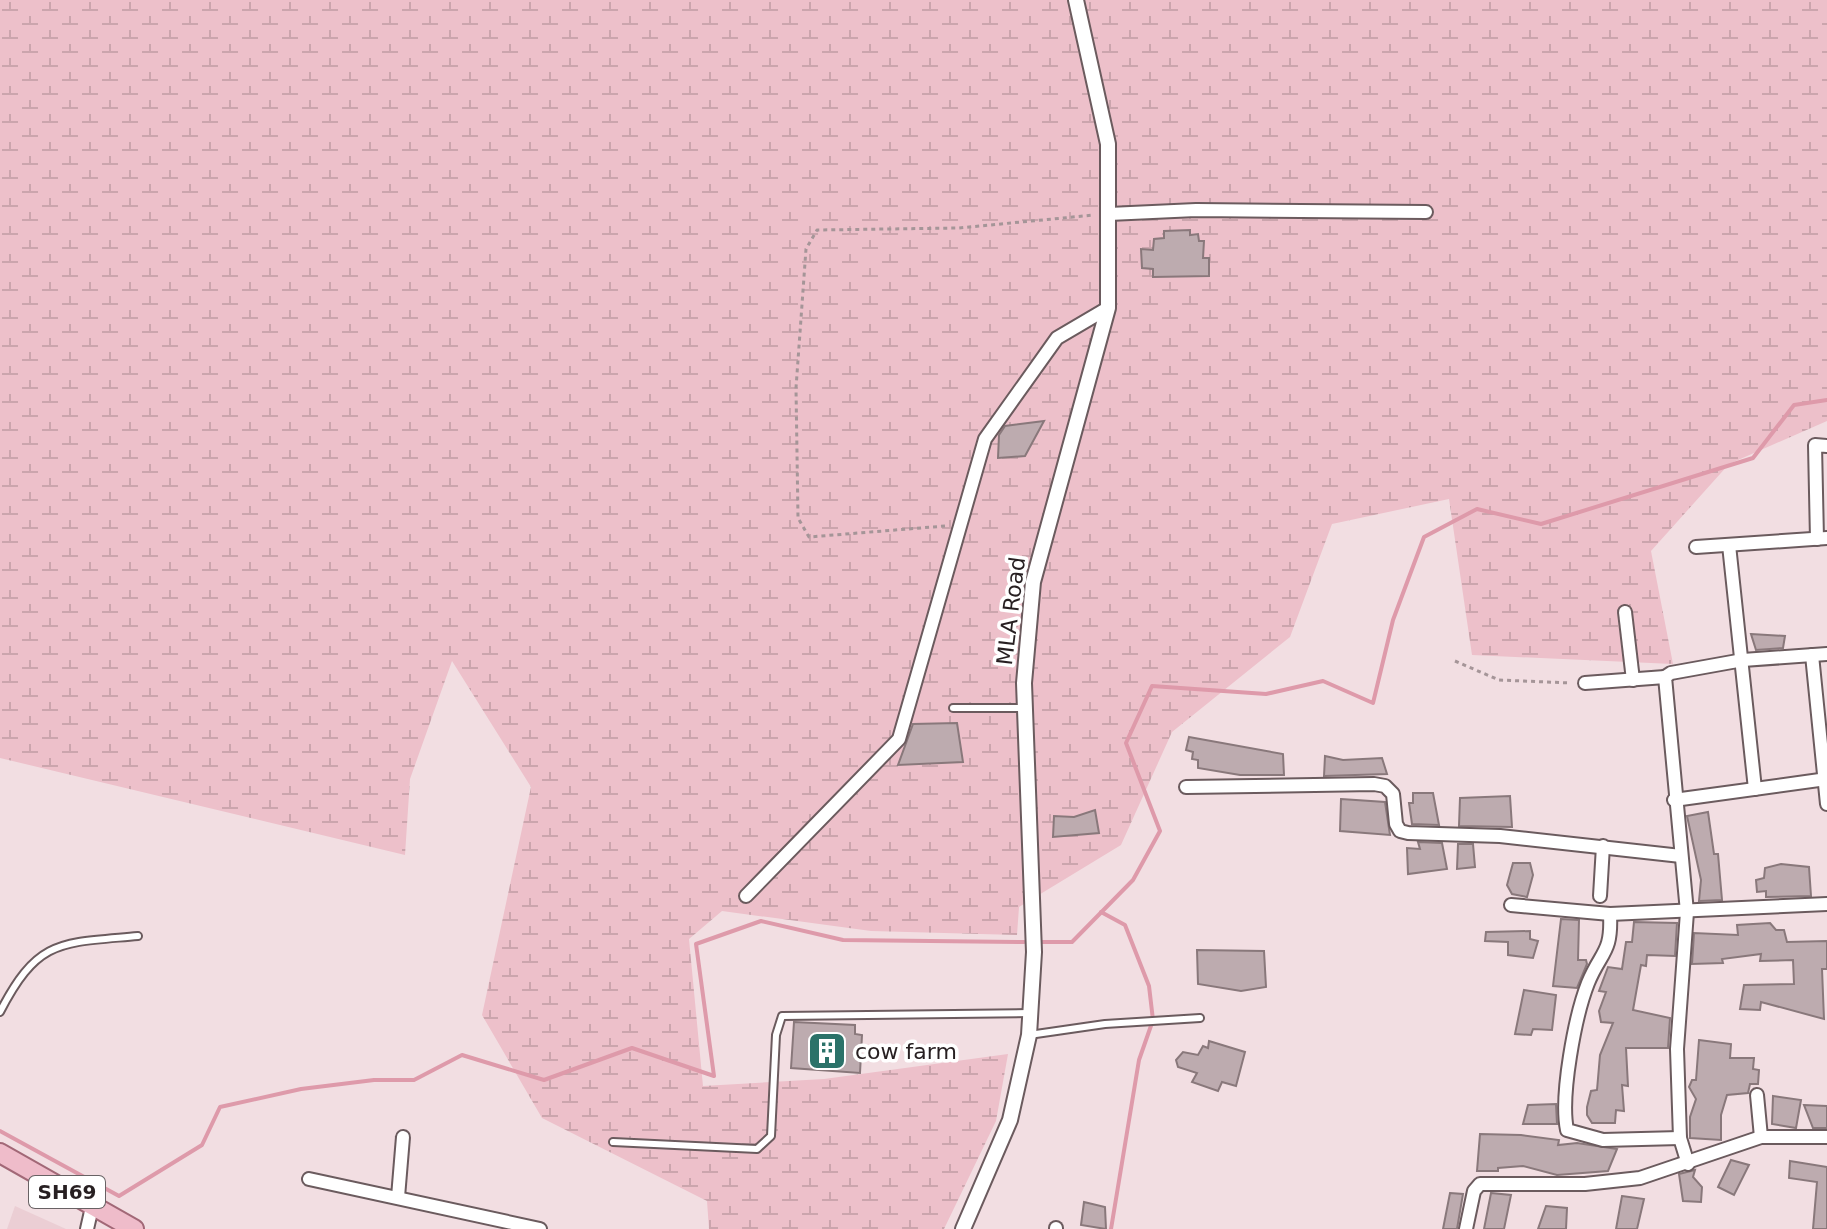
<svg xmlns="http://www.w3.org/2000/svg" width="1827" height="1229" font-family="'DejaVu Sans',sans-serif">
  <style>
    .built { fill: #ebced4 }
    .wetland { fill: url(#wetland-marsh) }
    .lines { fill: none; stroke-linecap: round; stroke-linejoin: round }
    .stream { stroke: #de9aaa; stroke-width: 4 }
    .building { fill: #bdabaf; stroke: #89787b; stroke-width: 2 }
    .service-casing { stroke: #6b5b5e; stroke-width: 10 }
    .minor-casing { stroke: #6b5b5e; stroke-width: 16 }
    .tertiary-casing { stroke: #6b5b5e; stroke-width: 18 }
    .primary-casing { stroke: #a26877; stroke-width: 22 }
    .path { stroke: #a59598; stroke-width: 3; stroke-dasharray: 4 4; stroke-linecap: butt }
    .service { stroke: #fff; stroke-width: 6 }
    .minor { stroke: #fff; stroke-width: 12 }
    .tertiary { stroke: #fff; stroke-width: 14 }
    .primary { stroke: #efbcca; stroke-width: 18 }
    .labels { text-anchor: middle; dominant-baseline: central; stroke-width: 7; stroke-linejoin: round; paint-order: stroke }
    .shield { fill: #fff; stroke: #686264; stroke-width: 2 }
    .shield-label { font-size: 20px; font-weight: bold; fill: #271f21 }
    .street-label { font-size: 22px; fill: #271f21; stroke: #fff }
    .poi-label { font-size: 22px; fill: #271f21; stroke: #fff; text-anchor: start }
  </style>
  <defs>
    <pattern id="wetland-marsh" width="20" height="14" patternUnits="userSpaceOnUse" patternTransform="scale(2)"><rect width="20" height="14" fill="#edc0ca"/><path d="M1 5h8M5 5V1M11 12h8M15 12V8" fill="none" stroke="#cba5ad"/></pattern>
  </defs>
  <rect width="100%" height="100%" fill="#f2dee2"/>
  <path class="built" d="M15,1206L66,1229H7Z"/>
  <path class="wetland" d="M0,0H1827V421L1729,464L1651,551L1673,664L1472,655L1449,499L1332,524L1290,637L1172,732L1121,845L1019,907L1017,935L871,931L722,911L689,939L703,1086L824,1079L1008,1054L996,1121L944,1229H709L707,1201L542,1118L482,1015L531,787L452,661L410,779L405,855L0,758Z"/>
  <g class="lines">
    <g class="stream">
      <path d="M1101,912L1125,925L1149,986L1153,1020L1139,1060L1111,1229"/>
      <path d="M1042,942H1072L1133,880L1160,831L1126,743L1152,686L1266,694L1323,681L1373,703L1393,620L1424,537L1477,509L1541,524L1753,458L1794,405L1827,400"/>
      <path d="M0,1131L119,1196L202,1145L220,1107L301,1089L374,1080H414L462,1055L544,1080L632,1048L714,1076L696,944L761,921L843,940L1024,942"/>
    </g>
  </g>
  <g class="building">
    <path d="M1190,230V235L1198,234L1199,241H1204L1203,258H1209V276L1153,277V269L1142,268L1141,249L1153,250L1154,239L1164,238V231Z"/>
    <path d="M1044,421L1025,456L998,458L999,435L1005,426Z"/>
    <path d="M1751,634L1785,636L1783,648L1756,650Z"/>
    <path d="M957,723L963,762L898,765L913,724Z"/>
    <path d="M1189,737L1283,754L1284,775H1240L1198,768V760L1192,759L1193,752L1186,750Z"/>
    <path d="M1325,756L1343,760L1382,758L1387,774L1324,776Z"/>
    <path d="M1413,793H1433L1439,825L1412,824L1409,803H1413Z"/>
    <path d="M1510,796L1512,827L1459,826L1460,798Z"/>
    <path d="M1341,799L1385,802L1390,835L1340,831Z"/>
    <path d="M1095,810L1099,833L1053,837L1054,816L1074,817Z"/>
    <path d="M1708,812L1714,854H1718L1722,900L1699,901L1701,880L1687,816Z"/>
    <path d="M1418,842L1442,843L1447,869L1408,874L1407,848L1420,849Z"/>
    <path d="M1458,844H1473L1475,867L1457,869Z"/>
    <path d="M1513,863H1530L1533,875L1527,897L1512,894L1507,885Z"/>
    <path d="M1781,864L1809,867L1811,896L1766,897V891L1757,892L1756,880L1764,878L1765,868Z"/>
    <path d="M1561,919L1579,920L1578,960H1586L1587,964L1577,988L1553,986Z"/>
    <path d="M1634,922L1677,923L1675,956L1647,955L1646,966L1641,965L1633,1010L1670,1018L1668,1048H1626L1628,1086L1622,1085L1624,1111L1616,1110L1615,1123H1592L1587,1115V1107L1591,1091L1597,1090L1600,1055L1613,1023L1601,1022L1599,1011L1606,992L1599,991L1608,967L1622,969L1626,942H1632Z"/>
    <path d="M1770,923L1776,930H1784L1787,942L1827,941V969H1822L1824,1019L1761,1002L1760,1010L1740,1009L1744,985L1794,984L1793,960L1760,961L1761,954L1722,959L1723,963L1692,964L1694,933L1738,935L1737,925Z"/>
    <path d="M1530,931V939L1538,941L1533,958L1508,955V942L1485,941L1486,932Z"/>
    <path d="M1197,950L1264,951L1266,987L1241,991L1198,984Z"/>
    <path d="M1524,990L1556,995L1552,1030L1533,1029L1531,1035L1515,1034Z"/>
    <path d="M794,1022L855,1025V1034L862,1035L860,1073L791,1068Z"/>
    <path d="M1699,1040L1731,1044L1730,1058H1754L1753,1069L1759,1070L1758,1084H1750L1748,1093L1727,1095L1721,1115V1140L1690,1138V1117L1696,1099L1689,1087L1692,1080H1696Z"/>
    <path d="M1209,1041L1245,1052L1236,1086L1222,1082L1218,1091L1192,1082L1197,1073L1178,1067L1176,1060L1183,1052L1198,1055L1203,1046L1208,1048Z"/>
    <path d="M1773,1096L1801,1100L1796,1128L1772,1124Z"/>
    <path d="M1556,1104L1557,1124H1523L1528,1105Z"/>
    <path d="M1804,1105L1827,1106V1128H1813Z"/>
    <path d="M1480,1134L1521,1135L1559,1140L1558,1145L1577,1143L1617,1149L1608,1171L1557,1175L1523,1166L1498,1168V1171H1477Z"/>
    <path d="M1731,1160L1749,1165L1734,1195L1718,1187Z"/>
    <path d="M1790,1161L1827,1167V1229H1813L1817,1182L1789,1178Z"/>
    <path d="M1695,1170L1693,1177L1702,1187L1701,1202L1683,1201L1679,1174Z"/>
    <path d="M1450,1193L1463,1194L1457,1229H1443Z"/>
    <path d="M1491,1193L1511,1195L1504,1229H1484Z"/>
    <path d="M1622,1196L1644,1199L1637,1229H1616Z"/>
    <path d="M1084,1202L1105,1207L1106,1229L1081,1225Z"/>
    <path d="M1546,1206L1567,1208L1566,1229H1538Z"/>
  </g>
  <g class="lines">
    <defs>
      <g id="service">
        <path d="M953,708H1025"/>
        <path d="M0,1012C38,938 61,943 138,936"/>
        <path d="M1029,1035L1105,1024L1200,1018"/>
        <path d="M613,1142L757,1149L771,1136L776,1035L782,1016L1030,1013"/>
      </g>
      <g id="minor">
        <path d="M1109,214L1196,210L1426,212"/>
        <path d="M1817,539L1815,445L1827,446"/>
        <path d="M1729,545L1755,789"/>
        <path d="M1696,547L1827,538"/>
        <path d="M1625,612L1633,680"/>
        <path d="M1812,655L1827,804"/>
        <path d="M1585,683L1665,677"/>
        <path d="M1186,787L1374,784L1385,786L1393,794L1396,824L1400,831L1408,833L1500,836L1681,856"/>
        <path d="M1674,800L1827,779"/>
        <path d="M746,896L899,739L985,439L1057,338L1108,308"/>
        <path d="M1600,896L1603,846"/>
        <path d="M1511,905L1610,914L1827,904"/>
        <path d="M1610,914C1612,954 1601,951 1588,983C1575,1016 1560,1096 1567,1130L1603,1140L1680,1138"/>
        <path d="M1757,1095L1761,1137"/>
        <path d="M1688,1164L1680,1138L1677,1049L1687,912L1665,677L1671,673L1743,660L1827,654"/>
        <path d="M309,1179L540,1229"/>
        <path d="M398,1197L403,1137"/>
        <path d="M87,1229L92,1207"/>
        <path d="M1056,1229V1228"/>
        <path d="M1466,1229L1474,1191L1480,1184H1585L1640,1178L1761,1137H1827"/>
      </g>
      <path id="tertiary" d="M963,1229L1010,1120L1029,1035L1034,952L1024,683L1033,582L1108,308V144L1076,0"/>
      <path id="primary" d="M0,1153L134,1229"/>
    </defs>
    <use href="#service" class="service-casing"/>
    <use href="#minor" class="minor-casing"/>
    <use href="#tertiary" class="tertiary-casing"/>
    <use href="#primary" class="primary-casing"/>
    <g class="path">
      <path d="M945,526L809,537L798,518L796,388L806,249L817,230L959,228L1094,215"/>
      <path d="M1455,661L1499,680L1571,683"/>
    </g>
    <use href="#service" class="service"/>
    <use href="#minor" class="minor"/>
    <use href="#tertiary" class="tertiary"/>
    <use href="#primary" class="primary"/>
  </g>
  <defs>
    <symbol id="building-square" viewBox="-11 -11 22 22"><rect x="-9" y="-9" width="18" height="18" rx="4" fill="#2b7269" stroke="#fff"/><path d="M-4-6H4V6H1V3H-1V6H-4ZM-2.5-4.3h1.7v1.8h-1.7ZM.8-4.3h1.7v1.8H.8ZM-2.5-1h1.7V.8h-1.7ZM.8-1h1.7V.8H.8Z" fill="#fff"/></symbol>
  </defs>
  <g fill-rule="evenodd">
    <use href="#building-square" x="805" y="1029" width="44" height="44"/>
  </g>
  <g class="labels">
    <rect class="shield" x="29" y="1176" width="76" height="32" rx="6"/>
    <g class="shield-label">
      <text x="67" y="1192">SH69</text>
    </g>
    <g class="street-label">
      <text transform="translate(1011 611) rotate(-83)">MLA Road</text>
    </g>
    <g class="poi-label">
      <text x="855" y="1051">cow farm</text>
    </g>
  </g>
</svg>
